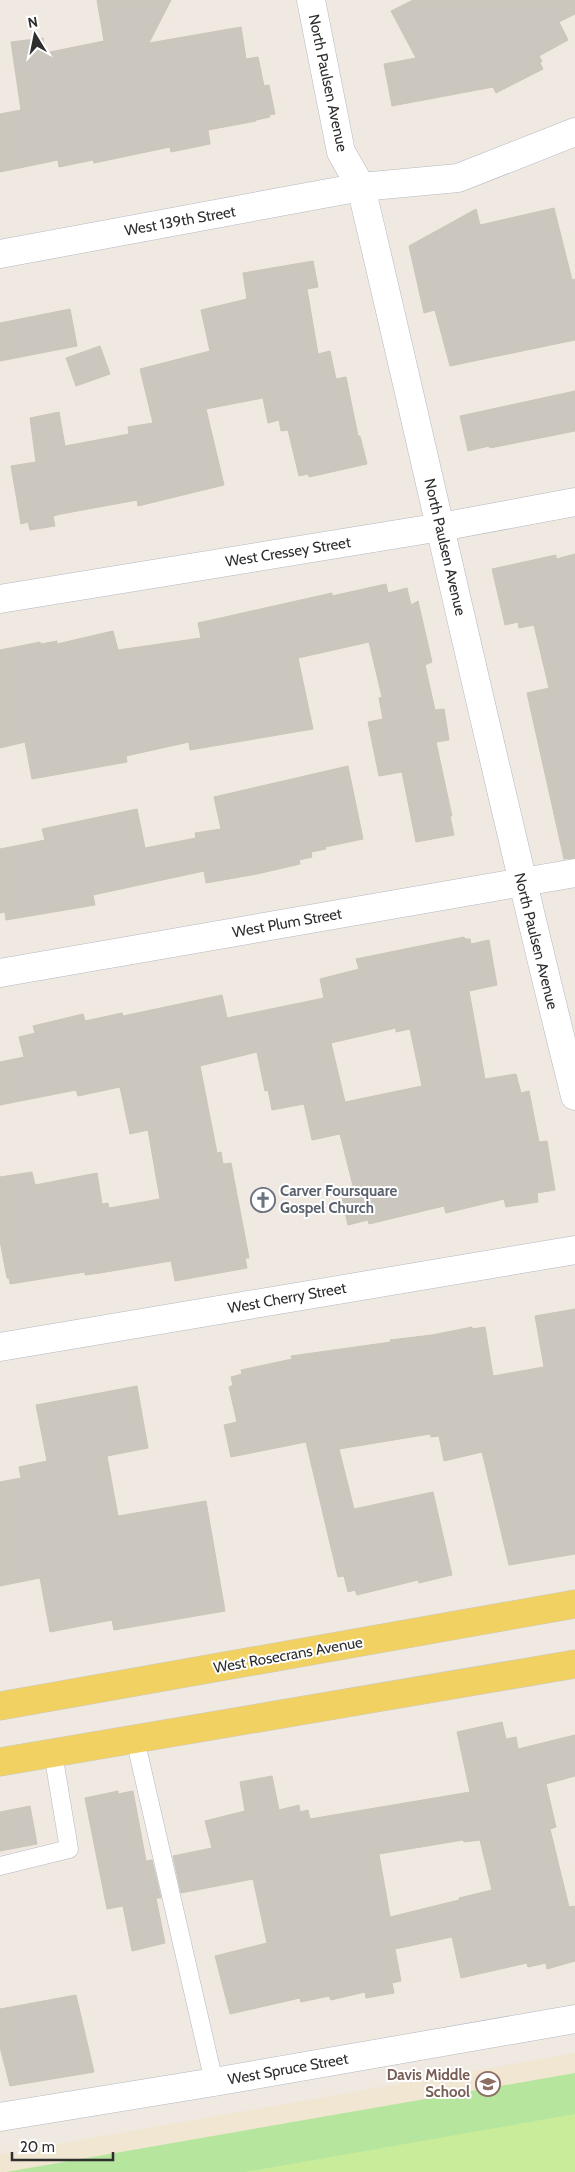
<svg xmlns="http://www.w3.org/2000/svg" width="575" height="2172" font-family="Cabin,sans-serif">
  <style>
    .education { fill: #f0e6d1 }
    .green { fill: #b6e59e }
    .pitch { fill: #c9ec9a }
    .building { fill: #cbc7bf; stroke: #cbc5ba; fill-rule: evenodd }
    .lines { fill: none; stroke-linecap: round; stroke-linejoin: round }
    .service-casing { stroke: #b4b7c1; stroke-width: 19 }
    .minor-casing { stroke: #b4b7c1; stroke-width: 29 }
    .primary-casing { stroke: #c9c9c9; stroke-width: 29 }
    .service { stroke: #fff; stroke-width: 18 }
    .minor { stroke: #fff; stroke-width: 28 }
    .primary { stroke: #f2d163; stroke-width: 28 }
    .labels { text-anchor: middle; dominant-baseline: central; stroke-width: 4; stroke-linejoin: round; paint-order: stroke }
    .street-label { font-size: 15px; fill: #2e2e2e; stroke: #fff }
    .worship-label { font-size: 15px; font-weight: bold; fill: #5b616d; stroke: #fff; text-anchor: start }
    .education-label { font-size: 15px; font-weight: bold; fill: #785e54; stroke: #fff; text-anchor: end }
  </style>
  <rect width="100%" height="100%" fill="#efe9e1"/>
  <path class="education" d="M575,2053V2172H0V2154Z"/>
  <path class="green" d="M575,2073V2172H6Z"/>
  <path class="pitch" d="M575,2114V2172H245Z"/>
  <g class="building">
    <path d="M97,0H171L149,43L241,27L246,59L258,57L264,86L269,85L275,114L269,115L270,117L256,120V121L208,130L210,144L171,152L170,147L94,163L93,160L59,167L58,160L0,172V114L21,110L11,42L43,38L45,53L104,41Z"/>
    <path d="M413,0H575V14L559,22L568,40L539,56L542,61L540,63L543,69L496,93L493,87L392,106L384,64L416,58L391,11Z"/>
    <path d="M554,208L572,280L575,279V340L450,366L435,310L424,313L409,246L476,209L480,225Z"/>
    <path d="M313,261L318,287L307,289L318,354L330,351L336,379L346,377L358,436H360L367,464L309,477L308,474L299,476L288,430L281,431L279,420L268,423L263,398L206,409L224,485L138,506L137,500L61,514L53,516L55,526L30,530L28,522L21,524L11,466L36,462L30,418L59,412L65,446L129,434L128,427L153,423L140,369L210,351L201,310L247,299L243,273Z"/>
    <path d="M70,309L77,346L0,361V323Z"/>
    <path d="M100,346L110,374L76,386L66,358Z"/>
    <path d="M575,391V431L490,448L489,446L468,451L460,416Z"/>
    <path d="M575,554V858L564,859L527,693L549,688L534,625L519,628L518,622L505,625L492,569L556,555V559Z"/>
    <path d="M386,584L388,593L407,588L411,605L418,601L432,662L425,665L435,710L444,709L449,740L436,742L452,816H450L454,835L416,842L402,772L379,776L368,722L383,719L379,698L382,697L369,642L298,658L313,729L190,750L189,742L126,756L127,762L32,779L25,742L0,748V650L40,642L41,644L57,641V644L113,631L118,650L201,638L198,623L332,593V596Z"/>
    <path d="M348,766L363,839L325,847L326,849L311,852L312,857L299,860L300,864L257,874L206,883L204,871L93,895L95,905L6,920L5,912L0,913V849L45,840L42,829L137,809L145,848L196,838L195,833L221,829L214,797Z"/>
    <path d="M464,937L465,939H470L471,944L489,940L497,985L469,991L485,1079L516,1074L521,1093L529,1091L539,1142L547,1141L555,1190L537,1193L538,1202L506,1207L504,1199L446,1213L444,1206L369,1224L368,1220L348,1225L340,1189L353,1186L340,1134L312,1140L304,1104L272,1110L268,1090L265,1091L257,1052L200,1066L217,1153L221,1152L223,1164L231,1163L249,1258H245L247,1268L175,1281L171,1261L100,1273L85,1275V1272L10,1284L9,1278H7L0,1241V1177L32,1172L35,1185L97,1173L102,1204L108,1203L109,1208L160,1199L148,1130L130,1134L120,1087L78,1096L76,1090L0,1105V1062L24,1057L19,1037L35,1033L33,1026L83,1014L85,1021L122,1013L123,1016L222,995L227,1018L324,998L320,979L359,969L356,959ZM396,1028V1032L410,1029L422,1086L345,1102L331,1043Z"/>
    <path d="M575,1309V1554L509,1565L482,1452L444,1461L439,1436L431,1437L430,1434L339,1449L354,1509L433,1492L452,1575L419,1583L418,1580L357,1595L355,1590L348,1592L344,1576L338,1577L306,1442L231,1457L224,1425L237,1422L229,1387L233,1385L231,1377L242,1374L241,1370L292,1359L291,1356L391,1342L390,1340L432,1335L472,1327V1329L485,1327L493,1376L544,1367L535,1316Z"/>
    <path d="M137,1386L148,1448L107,1456L118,1516L206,1501L225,1611L114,1630L112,1620L50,1632L40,1578L0,1586V1482L21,1478L19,1467L47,1461L36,1405Z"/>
    <path d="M502,1722L506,1739L516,1737L518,1749L575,1735V1776L546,1784L556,1827L550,1829L569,1907L575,1906V1961L547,1969L546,1963L528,1967L527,1963L461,1978L452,1937L395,1949L401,1981L392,1983L394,1993L366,1998L365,1992L331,2000L329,1996L301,2002L300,1998L230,2014L215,1956L267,1943L253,1879L181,1893L173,1856L212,1848L205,1821L245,1811L240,1782L272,1776L279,1810L299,1805L300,1812L308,1810L310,1819L470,1792L457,1732ZM463,1840L464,1842L480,1840L492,1890L459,1898V1900L390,1917L379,1854Z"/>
    <path d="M118,1791V1794L133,1791L146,1861L152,1860L161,1898H156L165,1943L132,1951L123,1906L107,1909L85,1798Z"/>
    <path d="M30,1806L37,1844L0,1851V1812Z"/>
    <path d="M76,1995L94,2072L10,2086L0,2047V2009Z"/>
  </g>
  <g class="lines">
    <defs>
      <g id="service">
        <path d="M135,1739L214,2082"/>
        <path d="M0,1866L69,1849L53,1753"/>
      </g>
      <g id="minor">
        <path d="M311,0L341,152L361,187C433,490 499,794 575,1096"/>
        <path d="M0,254L361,187L458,178L575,132"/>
        <path d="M0,599L441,527L575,502"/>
        <path d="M0,973L575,873"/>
        <path d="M0,1347L575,1250"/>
        <path d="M0,2117L214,2082L575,2019"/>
      </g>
      <g id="primary">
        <path d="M0,1706L575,1604"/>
        <path d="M0,1762L575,1664"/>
      </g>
    </defs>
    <use href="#service" class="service-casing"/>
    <use href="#minor" class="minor-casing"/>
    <use href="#primary" class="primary-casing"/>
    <use href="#service" class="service"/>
    <use href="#minor" class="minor"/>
    <use href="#primary" class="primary"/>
  </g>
  <defs>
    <symbol id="church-ring" viewBox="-11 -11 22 22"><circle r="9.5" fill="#fff" stroke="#6b7280" stroke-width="1.5"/><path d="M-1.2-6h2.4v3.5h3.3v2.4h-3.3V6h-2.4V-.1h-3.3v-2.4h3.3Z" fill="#6b7280"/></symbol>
    <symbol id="school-ring" viewBox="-11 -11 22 22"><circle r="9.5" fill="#fff" stroke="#8d6e63" stroke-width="1.5"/><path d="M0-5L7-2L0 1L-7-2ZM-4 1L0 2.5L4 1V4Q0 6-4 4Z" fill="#8d6e63"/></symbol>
  </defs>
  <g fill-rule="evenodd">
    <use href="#church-ring" x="249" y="1186" width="28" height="28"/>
    <use href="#school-ring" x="474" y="2070" width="28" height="28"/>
  </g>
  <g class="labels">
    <g class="street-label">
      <text transform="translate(328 83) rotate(78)">North Paulsen Avenue</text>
      <text transform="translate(180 221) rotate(-10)">West 139th Street</text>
      <text transform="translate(445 547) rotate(77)">North Paulsen Avenue</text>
      <text transform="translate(288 552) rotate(-9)">West Cressey Street</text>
      <text transform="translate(287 923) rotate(-10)">West Plum Street</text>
      <text transform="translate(536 941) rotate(76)">North Paulsen Avenue</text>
      <text transform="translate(287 1298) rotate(-10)">West Cherry Street</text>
      <text transform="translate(288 1655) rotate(-10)">West Rosecrans Avenue</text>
      <text transform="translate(288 2069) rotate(-10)">West Spruce Street</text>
    </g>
    <g class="worship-label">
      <text x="280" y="1191">Carver Foursquare<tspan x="280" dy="17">Gospel Church</tspan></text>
    </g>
    <g class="education-label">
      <text x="470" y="2075">Davis Middle<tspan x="470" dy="17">School</tspan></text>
    </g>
  </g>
  <g transform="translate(35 35) rotate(350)" stroke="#ffffff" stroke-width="4" paint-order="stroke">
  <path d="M0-4L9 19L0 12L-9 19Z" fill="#2e2e2e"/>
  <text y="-8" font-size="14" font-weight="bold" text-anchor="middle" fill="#2e2e2e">N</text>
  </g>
  <path d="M12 2152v8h101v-8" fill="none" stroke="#2e2e2e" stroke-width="2.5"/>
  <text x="20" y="2152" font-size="15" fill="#2e2e2e" stroke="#ffffff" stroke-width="4" paint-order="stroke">20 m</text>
</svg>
